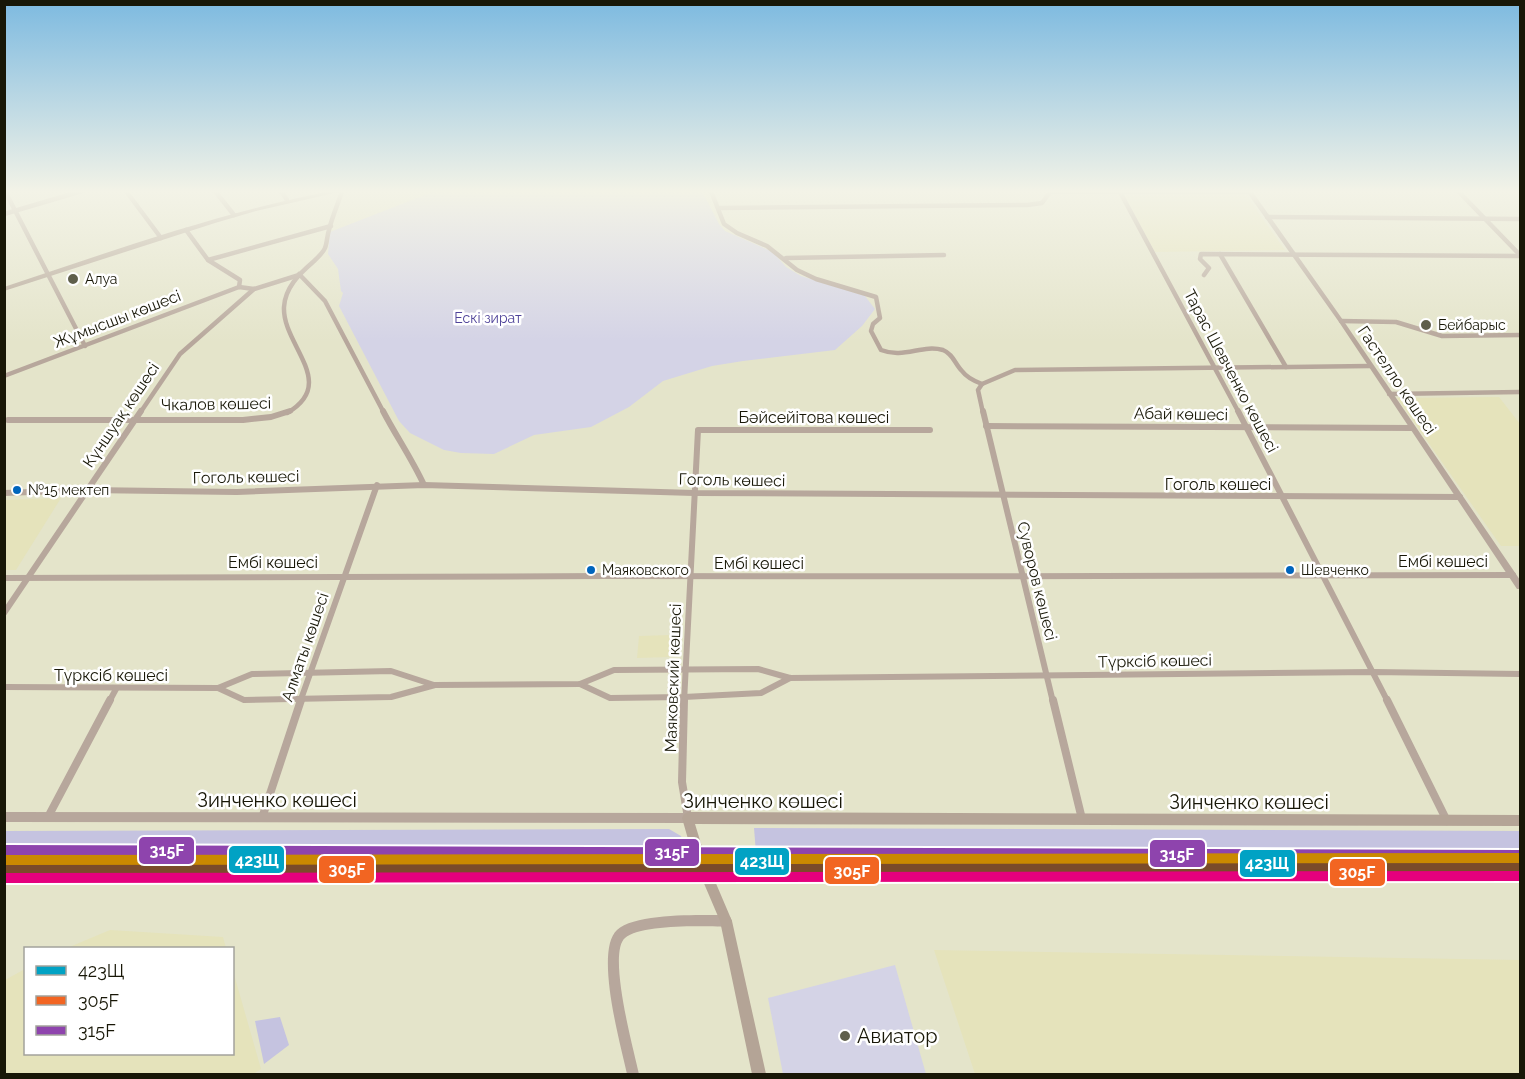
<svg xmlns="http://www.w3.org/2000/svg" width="1525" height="1079" font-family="Raleway,sans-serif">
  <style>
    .built { fill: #e5e3bb }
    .green { fill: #d4d3e6 }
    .forest { fill: #c5c3e0 }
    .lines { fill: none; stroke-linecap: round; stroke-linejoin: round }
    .minor-far2 { stroke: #b7a79c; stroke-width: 4.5 }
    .minor-far1 { stroke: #b7a79c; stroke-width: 6 }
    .minor { stroke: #b7a79c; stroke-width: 8 }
    .tertiary { fill: #b7a79c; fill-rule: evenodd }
    .secondary { fill: #b4a496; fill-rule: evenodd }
    .rail-casing { stroke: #a9a193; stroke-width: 5 }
    .rail { stroke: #fff; stroke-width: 3; stroke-dasharray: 9; stroke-linecap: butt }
    .rail-1-casing { stroke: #fff; stroke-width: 14 }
    .rail-2-casing { stroke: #fff; stroke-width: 14 }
    .rail-3-casing { stroke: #fff; stroke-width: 14 }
    .rail-4-casing { stroke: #fff; stroke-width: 14 }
    .rail-5-casing { stroke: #fff; stroke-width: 14 }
    .rail-6-casing { stroke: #fff; stroke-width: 14 }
    .rail-1 { stroke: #01a2c4; stroke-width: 10 }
    .rail-2 { stroke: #f26522; stroke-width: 10 }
    .rail-3 { stroke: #8e44ad; stroke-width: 10 }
    .rail-4 { stroke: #7a4b2a; stroke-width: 10 }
    .rail-5 { stroke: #e5007d; stroke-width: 10 }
    .rail-6 { stroke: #ca8901; stroke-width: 10 }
    .poi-dot { fill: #5f5f4b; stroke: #fff; stroke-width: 2 }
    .bus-dot { fill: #0065bd; stroke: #fff; stroke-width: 2 }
    .labels { text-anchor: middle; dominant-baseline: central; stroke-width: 5; stroke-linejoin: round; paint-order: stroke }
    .far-poi-label { font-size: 14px; fill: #181707; stroke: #fff; text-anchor: start }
    .far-park-label { font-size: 14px; fill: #4f4399; stroke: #fff }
    .bus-label { font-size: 14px; fill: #181707; stroke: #fff; text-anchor: start }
    .street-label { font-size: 16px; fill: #181707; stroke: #fff }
    .near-street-label { font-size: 20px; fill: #181707; stroke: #fff }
    .near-poi-label { font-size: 20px; fill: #181707; stroke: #fff; text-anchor: start }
    .line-badge { stroke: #fff; stroke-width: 2 }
    .badge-label { font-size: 16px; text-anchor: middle; font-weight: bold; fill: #fff }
  </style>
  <rect width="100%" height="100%" fill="#e4e4ca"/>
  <g class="built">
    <path d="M1245,194L1285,250L1155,252L1124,195Z"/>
    <path d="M1499,397L1520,424V546H1501L1397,398Z"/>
    <path d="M61,498L16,570H5V500Z"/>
    <path d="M671,635L670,657L637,658L639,636Z"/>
    <path d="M110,930L223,937L226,948H67Z"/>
    <path d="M934,950L1520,960V1074H975Z"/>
    <path d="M25,969L26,1054H232L233,971L261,1069L253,1074H5V980Z"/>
  </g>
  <g class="green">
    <path d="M435,191H702L719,224L725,231L773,252L786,267L801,276L865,296L875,309L862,326L835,350L743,361L712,366L663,381L629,407L591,427L534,435L494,454L461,453L444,450L410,433L399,421L339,306L343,293L341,291L338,269L328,254L330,232Z"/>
    <path d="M895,965L926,1074H783L768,998Z"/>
  </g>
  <g class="forest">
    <path d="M754,828L1520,831V848L756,853Z"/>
    <path d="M669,829L681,836L687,852L4,853L5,831Z"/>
    <path d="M280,1017L289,1045L264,1064L255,1021Z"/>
  </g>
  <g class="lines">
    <g class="minor-far2">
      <path d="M5,191L85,346"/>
      <path d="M126,191L161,238"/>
      <path d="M215,191L234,215"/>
      <path d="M281,191L287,200"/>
      <path d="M711,191L724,224L737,233L767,246L797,270L816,279L876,297L880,318L873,324L871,331L881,350C904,359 922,344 943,350C953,354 955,364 962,371C967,378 974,381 982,384"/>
      <path d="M1458,191L1520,255"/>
      <path d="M1120,192L1239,413"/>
      <path d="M718,208L1027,205L1042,203L1050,192H1250"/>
      <path d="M4,214L82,191"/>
      <path d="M1267,217L1520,219"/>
      <path d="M186,230L208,260L240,280L239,287"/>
      <path d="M1220,254L1286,367"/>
      <path d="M786,258L944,255"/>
      <path d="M208,260L331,226"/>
      <path d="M299,274L325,301L384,413"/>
      <path d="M1204,275L1209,268L1200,259L1201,254L1520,256"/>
      <path d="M1341,321L1396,322L1442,336L1520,335"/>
      <path d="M4,376L239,287L254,289"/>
      <path d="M1389,394L1520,392"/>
      <path d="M140,413L180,354L254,289L299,275"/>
      <path d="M287,413C339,383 282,345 284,307C285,288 299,274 313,262C317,258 323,253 325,248C327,243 327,236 329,230C332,217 338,204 342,191"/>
      <path d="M983,413L978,390L982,384L1015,370L1370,366"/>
    </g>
    <g class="minor-far1">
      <path d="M383,411C396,436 412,459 424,485"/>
      <path d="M983,411L1053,702"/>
      <path d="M1238,411L1388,702"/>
      <path d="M8,420H243L271,417L290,411"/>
      <path d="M986,426L1412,428"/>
      <path d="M4,493L87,490L237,492L424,485L694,493L1460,497"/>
      <path d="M4,578C507,574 1010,578 1513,575"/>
      <path d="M4,613L141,411"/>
      <path d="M580,684L610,698L684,697L761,693L790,678"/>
      <path d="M4,687L218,688L252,674L391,671L434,685"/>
      <path d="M218,688L244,700L391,697L435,685L580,684L614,670L758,669L790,678L1373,672L1520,674"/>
      <path d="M109,702L116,689"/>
      <path d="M300,702L377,485"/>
      <path d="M684,702L698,430H930"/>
    </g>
    <g class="minor">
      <path d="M684,700L682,782L688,818"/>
      <path d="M1053,700L1082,819"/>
      <path d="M1387,700L1447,821"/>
      <path d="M48,817L110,700"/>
      <path d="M262,818L301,700"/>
    </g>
    <g class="tertiary">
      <path d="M1246,191H1252L1343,320L1520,580V589H1517L1339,322Z"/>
      <path d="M4,812L688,813L692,814L693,818L692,822L688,823L4,822Z"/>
      <path d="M716,915H726L730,917L732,921L730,925L726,927C705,926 641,924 625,938C607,953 634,1051 639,1074H627C621,1046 594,951 617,930C634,914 692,915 716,915Z"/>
    </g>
    <g class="secondary">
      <path d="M331,191H343L256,211L215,223L4,291V287C112,251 219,213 331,191Z"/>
      <path d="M688,812L1520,815V826L695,824L706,860L732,921L766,1074H752L720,921L694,860L682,818L684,814Z"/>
    </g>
    <defs>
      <path id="rail" d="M1014,853H1520"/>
    </defs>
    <use href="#rail" class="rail-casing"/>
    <use href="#rail" class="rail"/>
    <defs>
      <path id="rail-1" d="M4,859L1520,864"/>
      <path id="rail-2" d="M4,868L1520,873"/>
      <path id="rail-3" d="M4,850L1520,855"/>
      <path id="rail-4" d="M4,869L1520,867"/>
      <path id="rail-5" d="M4,878L1520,876"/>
      <path id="rail-6" d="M4,860L1520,858"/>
    </defs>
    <use href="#rail-1" class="rail-1-casing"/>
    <use href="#rail-2" class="rail-2-casing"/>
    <use href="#rail-3" class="rail-3-casing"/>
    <use href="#rail-4" class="rail-4-casing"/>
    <use href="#rail-5" class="rail-5-casing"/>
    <use href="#rail-6" class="rail-6-casing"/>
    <use href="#rail-1" class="rail-1"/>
    <use href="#rail-2" class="rail-2"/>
    <use href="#rail-3" class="rail-3"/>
    <use href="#rail-4" class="rail-4"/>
    <use href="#rail-5" class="rail-5"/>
    <use href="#rail-6" class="rail-6"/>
  </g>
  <linearGradient id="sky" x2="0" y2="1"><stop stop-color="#7dbae0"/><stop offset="0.56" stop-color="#f3f3e7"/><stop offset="1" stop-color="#f3f3e7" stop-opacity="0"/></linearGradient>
  <rect width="1525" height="342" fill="url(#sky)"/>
  <g class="poi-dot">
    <circle cx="73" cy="279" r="6"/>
    <circle cx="1426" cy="325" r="6"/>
    <circle cx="845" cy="1036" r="6"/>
  </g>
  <g class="bus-dot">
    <circle cx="17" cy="490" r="5"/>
    <circle cx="591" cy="570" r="5"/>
    <circle cx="1290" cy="570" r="5"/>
  </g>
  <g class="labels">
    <g class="far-poi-label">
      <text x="85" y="279">Алуа</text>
      <text x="1438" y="325">Бейбарыс</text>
    </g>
    <g class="far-park-label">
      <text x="488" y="318">Ескі зират</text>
    </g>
    <g class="bus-label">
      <text x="28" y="490">№15 мектеп</text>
      <text x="602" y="570">Маяковского</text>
      <text x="1301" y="570">Шевченко</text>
    </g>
    <g class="street-label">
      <text transform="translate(117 319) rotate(-21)">Жұмысшы көшесі</text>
      <text transform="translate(1231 371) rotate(62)">Тарас Шевченко көшесі</text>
      <text transform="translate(1397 380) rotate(56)">Гастелло көшесі</text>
      <text transform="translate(216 404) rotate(-1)">Чкалов көшесі</text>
      <text transform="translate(1181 414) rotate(1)">Абай көшесі</text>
      <text transform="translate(121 415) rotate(-56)">Күншуақ көшесі</text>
      <text x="814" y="417">Бәйсейітова көшесі</text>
      <text transform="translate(246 477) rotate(-1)">Гоголь көшесі</text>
      <text transform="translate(732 480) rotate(1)">Гоголь көшесі</text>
      <text x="1218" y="484">Гоголь көшесі</text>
      <text x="1443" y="561">Ембі көшесі</text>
      <text x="273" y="562">Ембі көшесі</text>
      <text x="759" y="563">Ембі көшесі</text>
      <text transform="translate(1037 581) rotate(76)">Суворов көшесі</text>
      <text transform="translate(305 647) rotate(-71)">Алматы көшесі</text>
      <text transform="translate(1155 661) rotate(-1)">Түрксіб көшесі</text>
      <text x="111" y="675">Түрксіб көшесі</text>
      <text transform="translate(673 678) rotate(-88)">Маяковский көшесі</text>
    </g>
    <g class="near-street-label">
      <text x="277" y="800">Зинченко көшесі</text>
      <text x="763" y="801">Зинченко көшесі</text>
      <text x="1249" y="802">Зинченко көшесі</text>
    </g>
    <g class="near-poi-label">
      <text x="857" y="1036">Авиатор</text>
    </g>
  </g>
  <g class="line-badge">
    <rect x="138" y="836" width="57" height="29" rx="6" fill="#8e44ad"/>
    <rect x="644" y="838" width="56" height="29" rx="6" fill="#8e44ad"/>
    <rect x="1149" y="839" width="57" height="29" rx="6" fill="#8e44ad"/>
    <rect x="228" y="845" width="57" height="29" rx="6" fill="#01a2c4"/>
    <rect x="734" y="847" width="56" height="29" rx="6" fill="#01a2c4"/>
    <rect x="1239" y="849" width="57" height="29" rx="6" fill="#01a2c4"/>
    <rect x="318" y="855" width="57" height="29" rx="6" fill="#f26522"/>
    <rect x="824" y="856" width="56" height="29" rx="6" fill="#f26522"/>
    <rect x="1329" y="858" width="57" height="29" rx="6" fill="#f26522"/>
  </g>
  <g class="badge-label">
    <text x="167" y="856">315F</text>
    <text x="672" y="858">315F</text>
    <text x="1177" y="860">315F</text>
    <text x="257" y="866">423Щ</text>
    <text x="762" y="867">423Щ</text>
    <text x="1267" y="869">423Щ</text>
    <text x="347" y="875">305F</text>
    <text x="852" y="877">305F</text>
    <text x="1357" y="878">305F</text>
  </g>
  <rect width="1525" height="1079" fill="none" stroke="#181707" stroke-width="12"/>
  <rect x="24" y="947" width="210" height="108" fill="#ffffff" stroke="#a3a29c" stroke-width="1.5"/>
  <rect x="36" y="966" width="30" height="9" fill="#01a2c4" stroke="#a3a29c" stroke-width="1.5"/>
  <text x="78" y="977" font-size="18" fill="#181707">423Щ</text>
  <rect x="36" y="996" width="30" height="9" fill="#f26522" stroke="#a3a29c" stroke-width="1.5"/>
  <text x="78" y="1007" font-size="18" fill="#181707">305F</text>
  <rect x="36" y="1026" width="30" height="9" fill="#8e44ad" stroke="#a3a29c" stroke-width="1.5"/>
  <text x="78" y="1037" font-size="18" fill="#181707">315F</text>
</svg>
